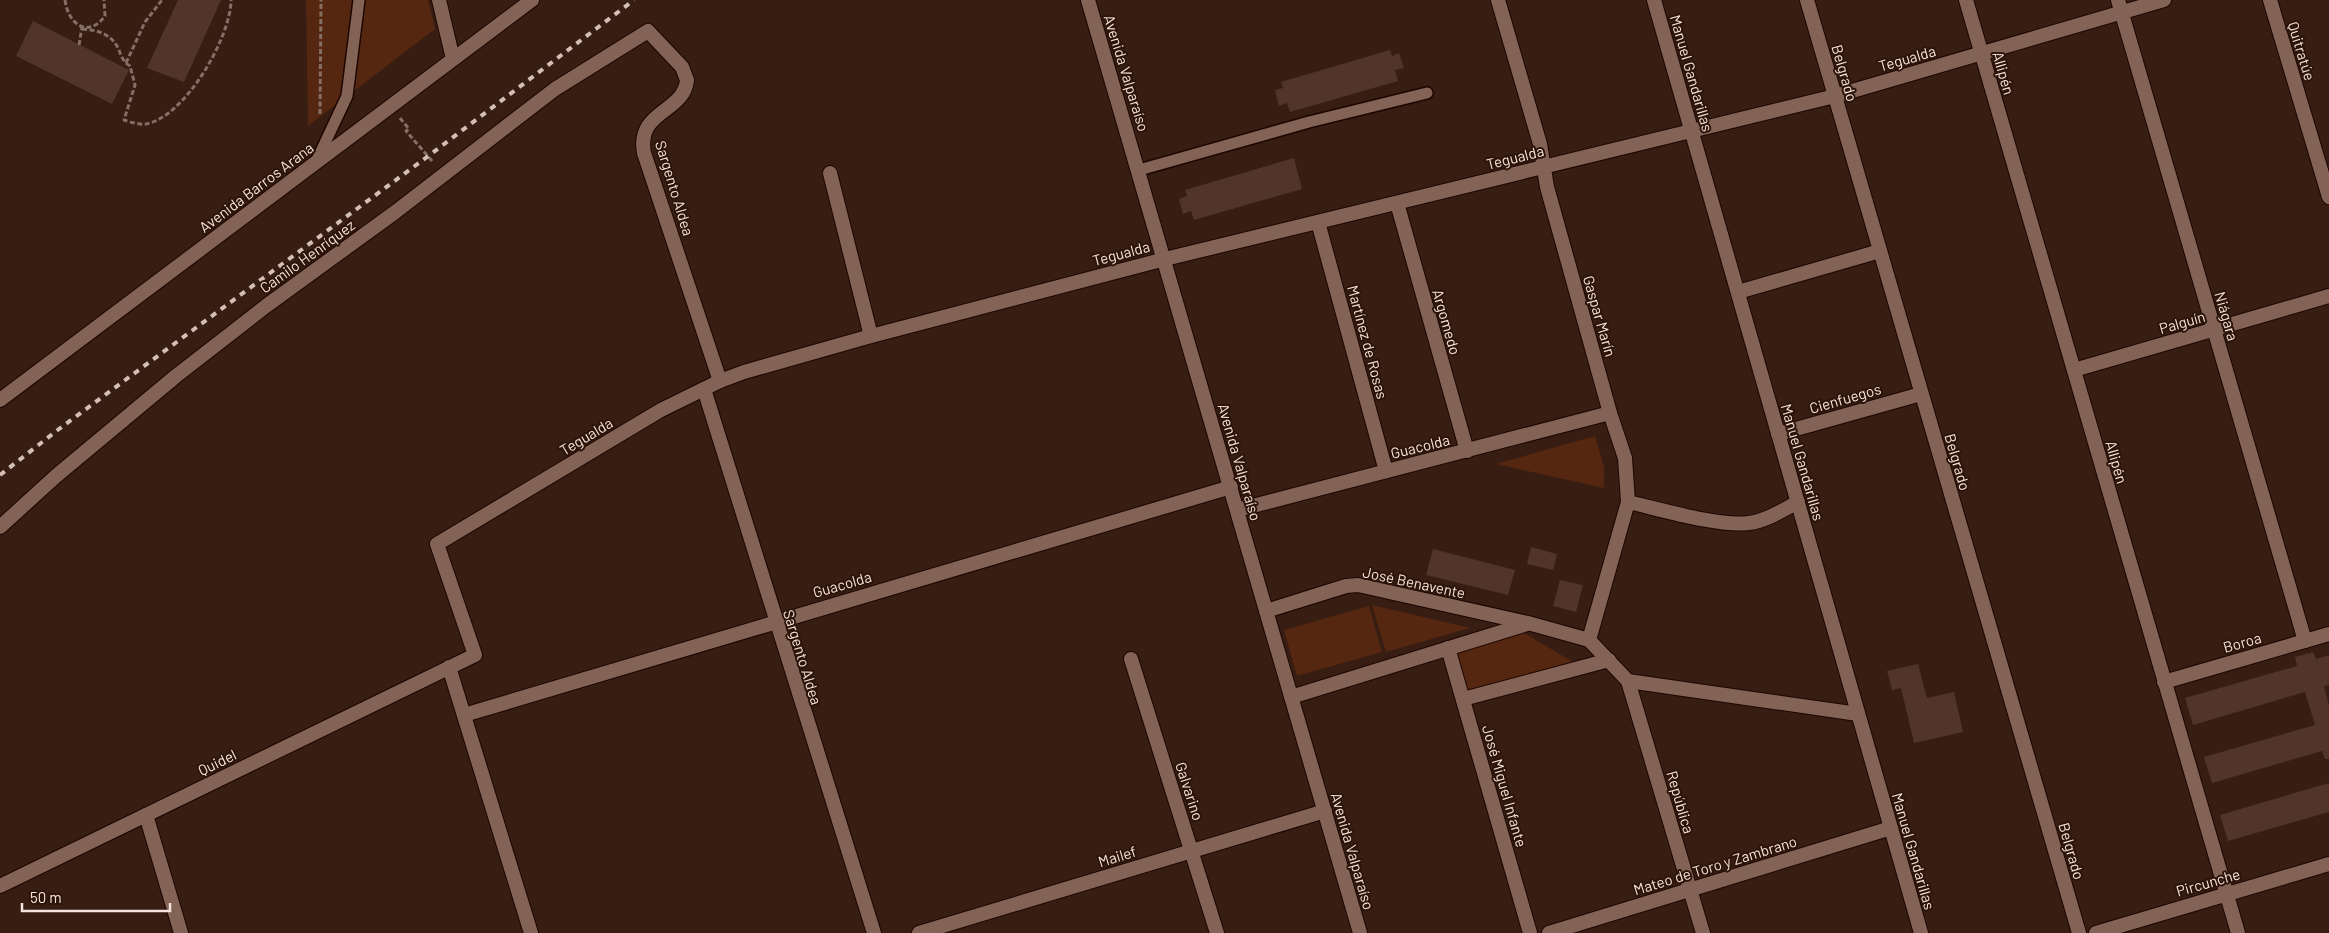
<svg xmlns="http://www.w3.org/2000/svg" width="2329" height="933" font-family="Barlow,sans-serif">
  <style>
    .green { fill: #562710 }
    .building { fill: #513529 }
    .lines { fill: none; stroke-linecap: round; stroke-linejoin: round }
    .service-casing { stroke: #1d0600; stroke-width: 14 }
    .minor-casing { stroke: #1d0600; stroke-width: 16 }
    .tertiary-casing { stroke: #1d0600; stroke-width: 16 }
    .secondary-casing { stroke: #1d0600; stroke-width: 16 }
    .path { stroke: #856e65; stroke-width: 3; stroke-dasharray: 5 2.5; stroke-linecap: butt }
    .service { stroke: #826355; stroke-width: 11 }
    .minor { stroke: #826355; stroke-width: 14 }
    .tertiary { stroke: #826355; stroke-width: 14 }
    .secondary { stroke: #826355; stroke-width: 14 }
    .rail { stroke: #d3bfb7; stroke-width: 4; stroke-dasharray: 6 6; stroke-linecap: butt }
    .labels { text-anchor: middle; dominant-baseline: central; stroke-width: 4; stroke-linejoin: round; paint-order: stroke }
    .street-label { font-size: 15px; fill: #f6e3dc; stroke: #2d1409 }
  </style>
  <rect width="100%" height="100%" fill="#371d12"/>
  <g class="green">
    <path d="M306,0H428L435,29L308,126Z"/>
    <path d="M1595,436L1604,467V488L1496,464Z"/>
    <path d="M1372,605L1470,628L1386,652Z"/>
    <path d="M1369,606L1382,652L1297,676L1284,630Z"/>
    <path d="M1524,633L1573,662L1459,694L1448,655Z"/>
  </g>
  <g class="building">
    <path d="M178,0H221L184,82L147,68Z"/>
    <path d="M33,21L129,70L112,104L16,56Z"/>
    <path d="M1390,50L1392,56L1399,53L1404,68L1395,70L1398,81L1290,112L1287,103L1279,106L1275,90L1283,88L1281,82Z"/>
    <path d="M1294,158L1302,189L1194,220L1191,211L1183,214L1179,199L1187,196L1185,190Z"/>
    <path d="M1531,547L1557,554L1553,570L1527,564Z"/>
    <path d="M1433,549L1515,570L1508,595L1426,575Z"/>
    <path d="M1560,580L1583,585L1576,612L1553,606Z"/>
    <path d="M2313,652L2316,659L2329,655V685L2324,686L2329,705V759H2325L2322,751L2212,783L2204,757L2315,725L2305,692L2193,725L2185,698L2297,666L2295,657Z"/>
    <path d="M1918,664L1927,698L1954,692L1963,732L1914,743L1901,688L1892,690L1887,671Z"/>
    <path d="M2329,783V812L2228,841L2220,815Z"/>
  </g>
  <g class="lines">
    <defs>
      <g id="service">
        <path d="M316,162L347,96L359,0"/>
        <path d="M1139,170L1309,122L1427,93"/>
      </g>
      <g id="minor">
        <path d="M439,0L453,59"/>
        <path d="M1498,0L1540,144L1547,187L1610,413L1625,458L1628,502L1589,640"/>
        <path d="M1654,0L1921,933"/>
        <path d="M1807,0L2079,933"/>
        <path d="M1966,0L2238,933"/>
        <path d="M2118,0L2305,641"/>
        <path d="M2270,0L2329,197"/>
        <path d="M830,173L871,336"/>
        <path d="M1397,203L1467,451"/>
        <path d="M1318,222L1386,471"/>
        <path d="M1738,292L1880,251"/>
        <path d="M2074,370L2329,296"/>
        <path d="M704,389L874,933"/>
        <path d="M1778,434L1921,394"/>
        <path d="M1628,502C1659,509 1719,527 1749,523C1766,521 1783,510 1798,502"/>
        <path d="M1237,510L1610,413"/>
        <path d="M0,527L56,476L176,376L266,306L394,213L555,89L648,31L682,67L687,80C684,113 636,110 644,153L720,381"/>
        <path d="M1266,611L1346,586L1358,585L1528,623L1589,640L1628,681L1858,714"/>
        <path d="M1448,648L1530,933"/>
        <path d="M1131,659L1217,933"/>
        <path d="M449,667L531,933"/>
        <path d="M1628,681L1703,933"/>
        <path d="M2164,682L2329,634"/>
        <path d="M1291,697L1527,624"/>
        <path d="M1463,699L1609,660"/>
        <path d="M464,715L1231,487"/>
        <path d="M146,815L181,933"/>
        <path d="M0,886L475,655L437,544L661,410L720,381L744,372L871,336L1165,259L1835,96L2164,0"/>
        <path d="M919,933L1325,811"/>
        <path d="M1549,933L1891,828"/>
      </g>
      <path id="tertiary" d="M2096,933L2329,864"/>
      <g id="secondary">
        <path d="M1088,0L1360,933"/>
        <path d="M0,400L532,0"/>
      </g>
    </defs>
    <use href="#service" class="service-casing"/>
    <use href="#minor" class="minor-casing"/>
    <use href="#tertiary" class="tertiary-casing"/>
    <use href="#secondary" class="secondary-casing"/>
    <g class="path">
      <path d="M65,0C68,24 88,39 105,16L104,0"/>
      <path d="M82,29C98,30 112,34 119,50C121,56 124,63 130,66L135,85L124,120C130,122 140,125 146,124C185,117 231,37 231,0"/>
      <path d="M79,45L82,27"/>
      <path d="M126,63L145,22L162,0"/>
      <path d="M320,114L321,0"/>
      <path d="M400,118L409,129L406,131L433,162"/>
    </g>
    <use href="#service" class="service"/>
    <use href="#minor" class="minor"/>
    <use href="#tertiary" class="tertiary"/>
    <use href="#secondary" class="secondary"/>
    <path class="rail" d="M0,475L59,429L427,157L634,0"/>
  </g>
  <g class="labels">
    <g class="street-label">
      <text transform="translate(2302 51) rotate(73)">Quitratúe</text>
      <text transform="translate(1907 58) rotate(-16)">Tegualda</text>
      <text transform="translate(1127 73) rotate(73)">Avenida Valparaíso</text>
      <text transform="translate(1692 73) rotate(74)">Manuel Gandarillas</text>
      <text transform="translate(1845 73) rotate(74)">Belgrado</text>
      <text transform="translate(2004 73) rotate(74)">Allipén</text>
      <text transform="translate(1515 157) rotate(-14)">Tegualda</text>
      <text transform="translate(256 187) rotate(-37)">Avenida Barros Arana</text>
      <text transform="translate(675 188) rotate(73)">Sargento Aldea</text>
      <text transform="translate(1121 253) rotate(-15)">Tegualda</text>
      <text transform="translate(307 256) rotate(-36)">Camilo Henríquez</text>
      <text transform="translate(1600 316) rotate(74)">Gaspar Marín</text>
      <text transform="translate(2227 316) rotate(74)">Niágara</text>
      <text transform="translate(1447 322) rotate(74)">Argomedo</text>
      <text transform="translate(2182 322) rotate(-16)">Palguín</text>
      <text transform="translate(1368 342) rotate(75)">Martínez de Rosas</text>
      <text transform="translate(1845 398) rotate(-16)">Cienfuegos</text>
      <text transform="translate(586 436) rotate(-31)">Tegualda</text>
      <text transform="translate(1420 446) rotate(-14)">Guacolda</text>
      <text transform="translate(1240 462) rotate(74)">Avenida Valparaíso</text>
      <text transform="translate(1803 462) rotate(74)">Manuel Gandarillas</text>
      <text transform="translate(1958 462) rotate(74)">Belgrado</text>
      <text transform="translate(2117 462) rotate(74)">Allipén</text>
      <text transform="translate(1414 582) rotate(12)">José Benavente</text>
      <text transform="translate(842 584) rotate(-16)">Guacolda</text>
      <text transform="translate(2242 642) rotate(-16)">Boroa</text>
      <text transform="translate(803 657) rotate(73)">Sargento Aldea</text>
      <text transform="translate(217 762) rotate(-26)">Quidel</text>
      <text transform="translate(1505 786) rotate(74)">José Miguel Infante</text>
      <text transform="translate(1190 791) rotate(72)">Galvarino</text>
      <text transform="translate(1681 802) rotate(74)">República</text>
      <text transform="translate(1353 851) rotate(74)">Avenida Valparaíso</text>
      <text transform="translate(1914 851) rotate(74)">Manuel Gandarillas</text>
      <text transform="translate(2072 851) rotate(74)">Belgrado</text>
      <text transform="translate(1117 856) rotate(-17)">Mailef</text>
      <text transform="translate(1715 865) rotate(-17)">Mateo de Toro y Zambrano</text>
      <text transform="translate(2208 882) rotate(-16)">Pircunche</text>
    </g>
  </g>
  <path d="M22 903v8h148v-8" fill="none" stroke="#f6e3dc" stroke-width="2.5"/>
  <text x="30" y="903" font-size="15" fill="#f6e3dc" stroke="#2d1409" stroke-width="4" paint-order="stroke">50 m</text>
</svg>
